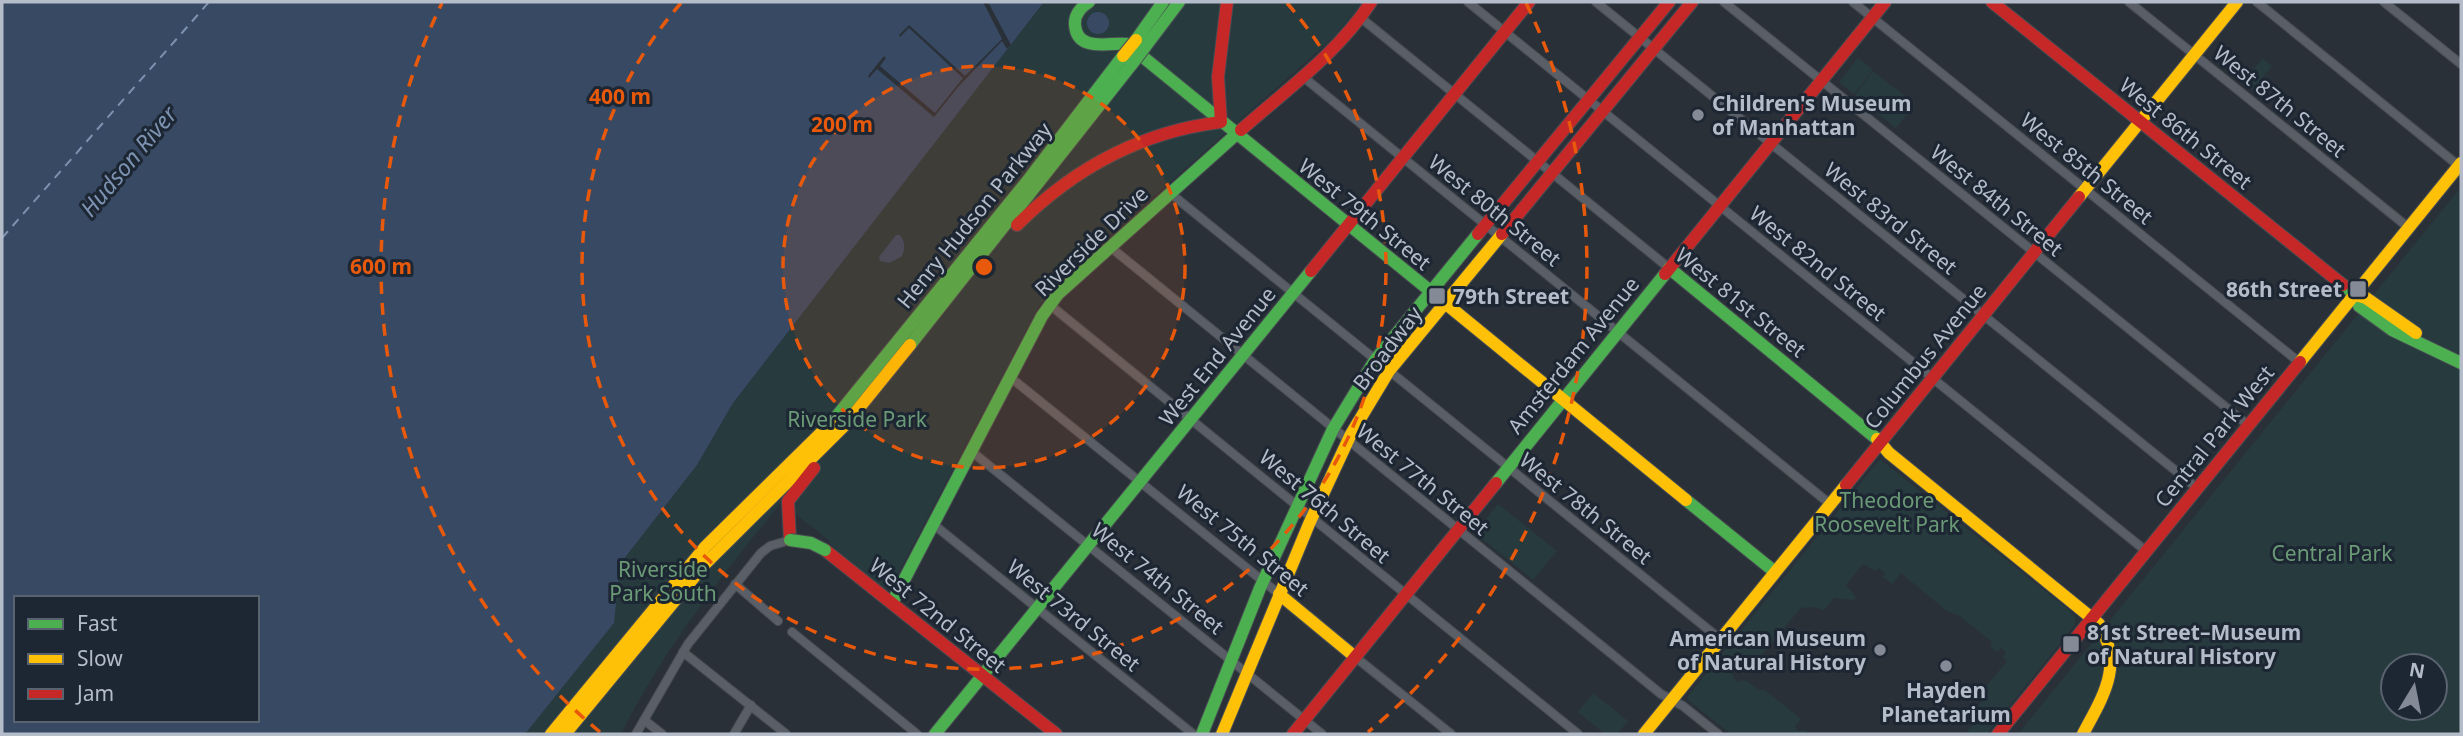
<svg xmlns="http://www.w3.org/2000/svg" width="2463" height="736" font-family="'Noto Sans',sans-serif">
  <style>
    .green { fill: #273a3e; fill-rule: evenodd }
    .water { fill: #384963; fill-rule: evenodd }
    .pier { fill: #2a3038 }
    .lines { fill: none; stroke-linecap: round; stroke-linejoin: round }
    .ferry { stroke: #7c92b1; stroke-width: 2; stroke-dasharray: 9 7; stroke-linecap: butt }
    .street-casing { stroke: #484c53; stroke-width: 10 }
    .fast-casing { stroke: #484c53; stroke-width: 14 }
    .slow-casing { stroke: #484c53; stroke-width: 14 }
    .jam-casing { stroke: #484c53; stroke-width: 14 }
    .street { stroke: #5a5e66; stroke-width: 8 }
    .fast { stroke: #4caf50; stroke-width: 12 }
    .slow { stroke: #ffc107; stroke-width: 12 }
    .jam { stroke: #c62828; stroke-width: 12 }
    .fast-bridge-casing { stroke: #484c53; stroke-width: 14; stroke-linecap: butt }
    .slow-bridge-casing { stroke: #484c53; stroke-width: 14; stroke-linecap: butt }
    .fast-bridge { stroke: #4caf50; stroke-width: 12 }
    .slow-bridge { stroke: #ffc107; stroke-width: 12 }
    .ring { fill: none; stroke: #e8590c; stroke-width: 3.5; stroke-dasharray: 12 9 }
    .poi-dot { fill: #848b96; stroke: #1d2633; stroke-width: 2.5 }
    .labels { text-anchor: middle; dominant-baseline: central; stroke-width: 6; stroke-linejoin: round; paint-order: stroke }
    .street-label { font-size: 21px; fill: #b4bcc9; stroke: #1d2633 }
    .poi-label { font-size: 21px; font-weight: bold; fill: #b4bcc9; stroke: #1d2633; text-anchor: start }
    .park-label { font-size: 21px; fill: #6b9a76; stroke: #1d2633 }
    .water-label { font-size: 23px; font-style: italic; fill: #7c92b1; stroke: #1d2633 }
    .centre { fill: #e8590c; stroke: #1d2633; stroke-width: 3.5 }
    .ring-label { font-size: 21px; text-anchor: middle; font-weight: bold; fill: #e8590c; stroke: #1d2633; stroke-width: 6; stroke-linejoin: round; paint-order: stroke }
  </style>
  <rect width="100%" height="100%" fill="#2a3038"/>
  <g class="green">
    <path d="M1044,2H1363L1335,36L1074,267L1039,306L899,572L900,575L893,588L882,589L829,543L830,541L781,503C721,576 664,649 621,734H524L620,564L697,465L733,403Z"/>
    <path d="M1858,58L1873,70L1854,94L1839,82Z"/>
    <path d="M2262,59L2272,66L2253,90L2243,82Z"/>
    <path d="M1873,71L1915,104L1896,128L1855,95Z"/>
    <path d="M2461,187V734H2018ZM2393,666H2435V708H2393Z"/>
    <path d="M1880,459L2069,610L2075,617V625L1987,734H1967L1966,733L1973,724L1975,725L1978,723L1976,721L1982,717L1976,709L1982,701L1977,697L2007,661L2003,657L2006,652L2001,648L1997,652L1990,647L1992,642L1957,614L1956,615L1947,611L1901,573L1892,584L1883,577L1885,573L1879,568L1876,571L1863,564L1846,585L1856,597L1854,600L1834,598L1824,610L1813,607L1801,608L1761,656L1756,657L1745,671L1738,668L1732,674L1736,682L1745,680L1759,690H1765L1801,719L1795,726L1798,731L1805,730L1810,734H1731L1688,700L1687,697Z"/>
    <path d="M1498,504L1557,551L1533,580L1475,533Z"/>
    <path d="M1593,693L1628,721L1617,734H1605L1578,712Z"/>
  </g>
  <g class="water">
    <path d="M2,2H1044L733,403L697,465L620,564L614,623L525,734H2ZM16,598H257V720H16Z"/>
    <circle cx="1098" cy="23" r="11"/>
    <path d="M896,235H900C905,242 906,249 901,257L889,263L880,261L879,257Z"/>
  </g>
  <path class="pier" d="M983,2H988L1011,45L1007,49L1002,41L958,87L934,117L877,69L869,78L868,76L884,56L886,58L880,66L935,113L963,78L909,28L900,37L899,35L909,25L965,76L1002,39Z"/>
  <g class="lines">
    <path class="ferry" d="M2,238L209,2"/>
    <defs>
      <g id="street">
        <path d="M1468,2L2146,551"/>
        <path d="M1596,2L2197,488"/>
        <path d="M1724,2L2248,425"/>
        <path d="M1853,2L2299,362"/>
        <path d="M2129,2L2409,228"/>
        <path d="M2257,2L2459,166"/>
        <path d="M2384,2L2461,64"/>
        <path d="M1361,18L1669,268"/>
        <path d="M1302,76L1830,504"/>
        <path d="M1170,193L1720,639"/>
        <path d="M1109,246L1661,694L1683,706L1718,734"/>
        <path d="M1050,305L1578,734"/>
        <path d="M1010,377L1279,594"/>
        <path d="M971,451L1322,734"/>
        <path d="M933,524L1193,734"/>
        <path d="M735,584L778,621"/>
        <path d="M792,632L917,734"/>
        <path d="M683,652L786,734"/>
        <path d="M1354,656L1451,734"/>
        <path d="M644,720L662,734"/>
        <path d="M636,734L688,644L761,553L770,546L790,540"/>
        <path d="M734,734L751,705"/>
      </g>
      <g id="fast">
        <path d="M1089,2C1081,7 1074,15 1075,25C1077,53 1110,42 1127,44L1445,303"/>
        <path d="M1136,40L1163,2"/>
        <path d="M1145,47L1179,2"/>
        <path d="M1669,268L1877,439"/>
        <path d="M2343,285L2355,295L2359,306L2392,330L2461,363"/>
        <path d="M910,345L1132,64"/>
        <path d="M832,422L1029,179L1123,56"/>
        <path d="M1496,483L1665,274"/>
        <path d="M1686,500L1775,572"/>
        <path d="M892,603L1042,316L1058,294L1241,130"/>
        <path d="M935,734L1311,271"/>
        <path d="M1202,734L1260,588L1333,429L1375,360L1478,234"/>
      </g>
      <g id="slow">
        <path d="M2079,197L2237,2"/>
        <path d="M2355,295L2366,298L2416,333"/>
        <path d="M1445,303L1686,500"/>
        <path d="M2300,362L2461,163"/>
        <path d="M1877,439L1889,453L2099,624C2124,666 2103,696 2083,734"/>
        <path d="M1279,594L1354,656"/>
        <path d="M551,734L705,547L832,422"/>
        <path d="M565,734L705,564L846,424L910,345"/>
        <path d="M1222,734L1309,524L1351,434L1389,371L1502,234"/>
        <path d="M1644,734L1846,485"/>
      </g>
      <g id="jam">
        <path d="M1992,2L2343,285"/>
        <path d="M1241,130C1286,90 1338,53 1371,2"/>
        <path d="M1017,225C1074,168 1140,132 1221,122L1218,77L1227,2"/>
        <path d="M1478,234L1669,2"/>
        <path d="M1502,234L1692,2"/>
        <path d="M1311,271L1529,2"/>
        <path d="M1665,274L1885,2"/>
        <path d="M1846,485L2079,197"/>
        <path d="M790,540L788,501L814,468"/>
        <path d="M825,550L1056,734"/>
        <path d="M1293,734L1496,483"/>
        <path d="M1998,734L2300,362"/>
      </g>
    </defs>
    <use href="#street" class="street-casing"/>
    <use href="#fast" class="fast-casing"/>
    <use href="#slow" class="slow-casing"/>
    <use href="#jam" class="jam-casing"/>
    <use href="#street" class="street"/>
    <use href="#fast" class="fast"/>
    <use href="#slow" class="slow"/>
    <use href="#jam" class="jam"/>
    <defs>
      <g id="fast-bridge">
        <path d="M1132,64L1145,47"/>
        <path d="M790,540L811,543L825,550"/>
      </g>
      <path id="slow-bridge" d="M1123,56L1136,40"/>
    </defs>
    <use href="#fast-bridge" class="fast-bridge-casing"/>
    <use href="#slow-bridge" class="slow-bridge-casing"/>
    <use href="#fast-bridge" class="fast-bridge"/>
    <use href="#slow-bridge" class="slow-bridge"/>
  </g>
  <circle cx="984" cy="267" r="201" fill="#e8590c" fill-opacity=".12"/>
  <g class="ring">
    <circle cx="984" cy="267" r="201"/>
    <path d="M1287 3A402 402 0 1 1 681 3"/>
    <path d="M600 732A603 603 0 0 1 442 3M1526 3A603 603 0 0 1 1368 732"/>
  </g>
  <g class="poi-dot">
    <circle cx="1698" cy="115" r="7"/>
    <rect x="2349" y="280" width="18" height="18" rx="3.5"/>
    <rect x="1428" y="287" width="18" height="18" rx="3.5"/>
    <rect x="2062" y="635" width="18" height="18" rx="3.5"/>
    <circle cx="1880" cy="650" r="7"/>
    <circle cx="1946" cy="666" r="7"/>
  </g>
  <g class="labels">
    <g class="street-label">
      <text transform="translate(2280 101) rotate(39)">West 87th Street</text>
      <text transform="translate(2186 133) rotate(39)">West 86th Street</text>
      <text transform="translate(2087 168) rotate(39)">West 85th Street</text>
      <text transform="translate(1997 200) rotate(39)">West 84th Street</text>
      <text transform="translate(1495 210) rotate(39)">West 80th Street</text>
      <text transform="translate(1365 214) rotate(39)">West 79th Street</text>
      <text transform="translate(974 215) rotate(-51)">Henry Hudson Parkway</text>
      <text transform="translate(1891 218) rotate(39)">West 83rd Street</text>
      <text transform="translate(1091 241) rotate(-44)">Riverside Drive</text>
      <text transform="translate(1818 263) rotate(39)">West 82nd Street</text>
      <text transform="translate(1741 302) rotate(39)">West 81st Street</text>
      <text transform="translate(1387 348) rotate(-53)">Broadway</text>
      <text transform="translate(1573 355) rotate(-51)">Amsterdam Avenue</text>
      <text transform="translate(1217 356) rotate(-51)">West End Avenue</text>
      <text transform="translate(1925 356) rotate(-51)">Columbus Avenue</text>
      <text transform="translate(2214 436) rotate(-51)">Central Park West</text>
      <text transform="translate(1423 479) rotate(39)">West 77th Street</text>
      <text transform="translate(1325 506) rotate(40)">West 76th Street</text>
      <text transform="translate(1586 508) rotate(39)">West 78th Street</text>
      <text transform="translate(1243 540) rotate(39)">West 75th Street</text>
      <text transform="translate(1158 578) rotate(39)">West 74th Street</text>
      <text transform="translate(938 615) rotate(39)">West 72nd Street</text>
      <text transform="translate(1074 615) rotate(39)">West 73rd Street</text>
    </g>
    <g class="poi-label">
      <text x="1712" y="103">Children's Museum<tspan x="1712" dy="24">of Manhattan</tspan></text>
      <text x="2342" y="289" text-anchor="end">86th Street</text>
      <text x="1453" y="296">79th Street</text>
      <text x="2087" y="632">81st Street–Museum<tspan x="2087" dy="24">of Natural History</tspan></text>
      <text x="1866" y="638" text-anchor="end">American Museum<tspan x="1866" dy="24">of Natural History</tspan></text>
      <text x="1946" y="690" text-anchor="middle">Hayden<tspan x="1946" dy="24">Planetarium</tspan></text>
    </g>
    <g class="park-label">
      <text x="857" y="419">Riverside Park</text>
      <text x="1887" y="500">Theodore<tspan x="1887" dy="24">Roosevelt Park</tspan></text>
      <text x="2332" y="553">Central Park</text>
      <text x="663" y="569">Riverside<tspan x="663" dy="24">Park South</tspan></text>
    </g>
    <g class="water-label">
      <text transform="translate(128 161) rotate(-50)">Hudson River</text>
    </g>
  </g>
  <circle cx="984" cy="267" r="10" class="centre"/>
  <g class="ring-label">
    <text x="620" y="104">400 m</text>
    <text x="842" y="132">200 m</text>
    <text x="381" y="274">600 m</text>
  </g>
  <rect width="2463" height="736" fill="none" stroke="#b4bcc9" stroke-width="7"/>
  <rect x="14" y="596" width="245" height="126" fill="#1d2633" stroke="#59626f" stroke-width="2"/>
  <rect x="28" y="619" width="35" height="10" fill="#4caf50" stroke="#59626f" stroke-width="2"/>
  <text x="77" y="631" font-size="21" fill="#b4bcc9">Fast</text>
  <rect x="28" y="654" width="35" height="10" fill="#ffc107" stroke="#59626f" stroke-width="2"/>
  <text x="77" y="666" font-size="21" fill="#b4bcc9">Slow</text>
  <rect x="28" y="689" width="35" height="10" fill="#c62828" stroke="#59626f" stroke-width="2"/>
  <text x="77" y="701" font-size="21" fill="#b4bcc9">Jam</text>
  <g transform="translate(2414 687) rotate(10)"><circle r="33" fill="#1d2633" stroke="#59626f" stroke-width="2"/>
  <path d="M0-5L12 26L0 18L-12 26Z" fill="#848b96"/>
  <text y="-10" font-size="19" font-weight="bold" text-anchor="middle" fill="#b4bcc9">N</text>
  </g>
</svg>
